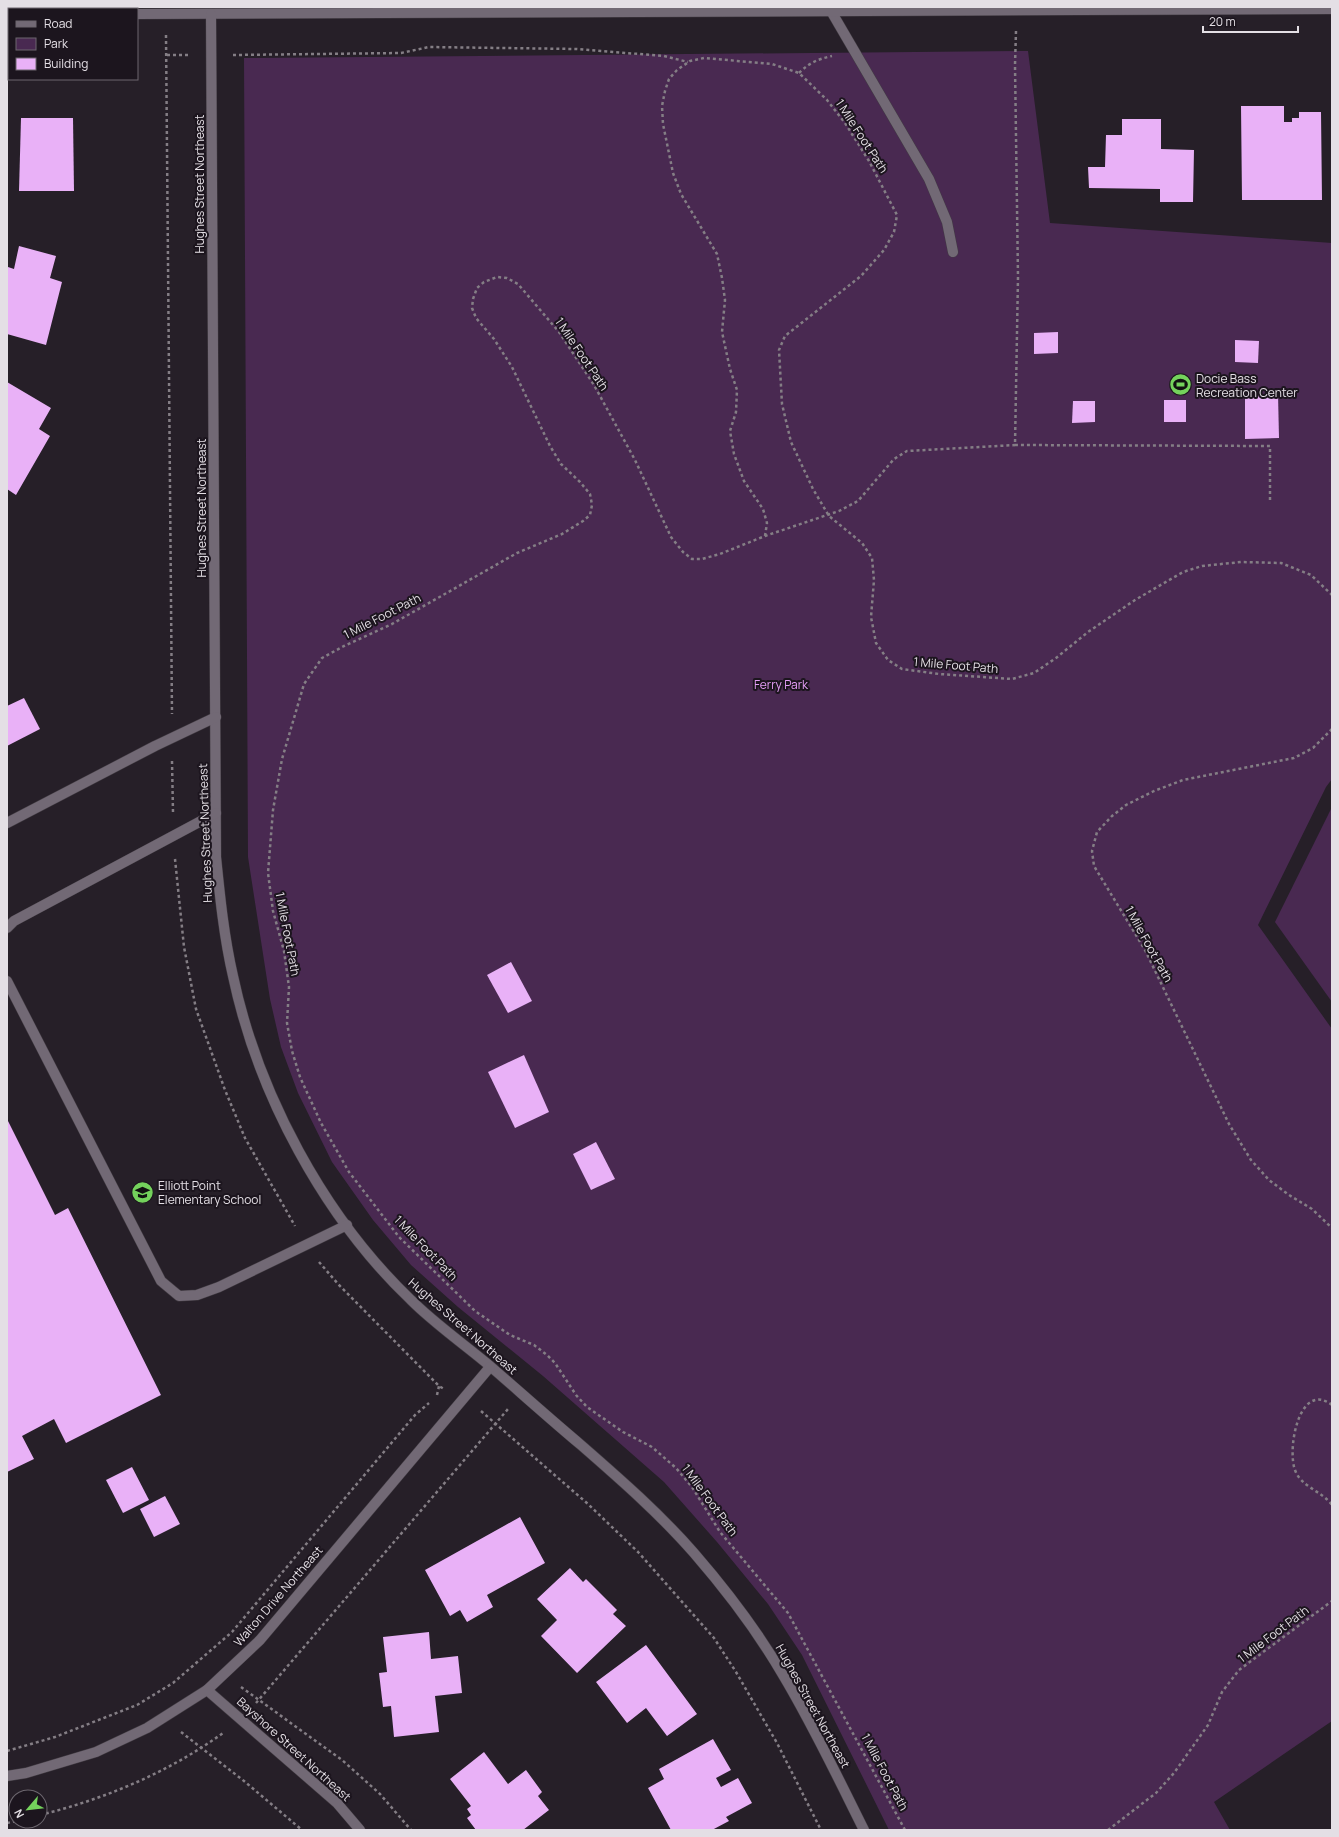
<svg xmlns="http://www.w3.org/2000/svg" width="1339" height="1837" font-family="Manrope,sans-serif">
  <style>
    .green { fill: #492951 }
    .building { fill: #e9b1f7 }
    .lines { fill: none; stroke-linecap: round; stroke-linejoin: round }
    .minor-casing { stroke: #423c43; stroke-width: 11 }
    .path { stroke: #847e85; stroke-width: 2.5; stroke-dasharray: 3 3; stroke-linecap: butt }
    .minor { stroke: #726975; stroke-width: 10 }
    .labels { text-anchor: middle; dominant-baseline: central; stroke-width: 4; stroke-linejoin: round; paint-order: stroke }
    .street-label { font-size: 12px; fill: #e4dfe5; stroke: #1c151e }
    .poi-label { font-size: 12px; fill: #e4dfe5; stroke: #1c151e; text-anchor: start }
    .park-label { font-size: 12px; fill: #e79ff9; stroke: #1c151e }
  </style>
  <rect width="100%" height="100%" fill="#261f28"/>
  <g class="green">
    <path d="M1028,51L1050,223L1332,243V779L1326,787L1258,925L1332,1029V1721L1214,1802L1230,1830H889L802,1655L768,1604L717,1542L664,1482L543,1376L458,1307L411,1265L373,1220L332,1162L298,1093L281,1047L270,999L248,857L244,58Z"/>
    <path d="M1332,807V1002L1275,922Z"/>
  </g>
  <g class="building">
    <path d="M1241,106H1284V122H1292V118H1299V112H1321L1322,200H1242Z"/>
    <path d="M21,118H73L74,191H19Z"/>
    <path d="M1122,119H1161V149L1194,150L1193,202H1160V189L1089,188L1088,167H1105L1106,135H1122Z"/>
    <path d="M19,246L56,256L50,278L62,282L46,345L7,334V271L8,267L14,269Z"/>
    <path d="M1058,332V353L1034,354V333Z"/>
    <path d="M1235,340L1259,341L1258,363L1235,362Z"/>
    <path d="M7,382L51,408L39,429L50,436L16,495L7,489Z"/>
    <path d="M1245,394H1278L1279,438L1245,439Z"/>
    <rect x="1164" y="400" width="22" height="22"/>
    <path d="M1073,401H1095V422L1072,423Z"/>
    <path d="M24,698L40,729L7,746V706Z"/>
    <path d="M511,962L532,1001L508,1013L487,975Z"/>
    <path d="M524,1055L549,1112L515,1128L488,1072Z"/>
    <path d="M7,1119L55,1215L68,1208L161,1395L66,1443L54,1419L22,1436L34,1459L7,1472Z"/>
    <path d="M596,1142L615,1179L591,1190L573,1154Z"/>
    <path d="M132,1467L149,1500L123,1513L106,1480Z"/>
    <path d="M165,1496L180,1524L154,1537L140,1509Z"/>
    <path d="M520,1517L545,1563L487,1595L493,1607L467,1622L460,1610L450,1616L425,1570Z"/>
    <path d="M570,1568L583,1582L586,1579L617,1610L613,1614L626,1626L577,1673L541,1636L557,1620L537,1599Z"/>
    <path d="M429,1632L431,1659L458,1656L462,1693L435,1696L439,1732L394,1737L391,1706L383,1707L379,1673L387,1672L383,1637Z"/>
    <path d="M646,1645L697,1714L667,1736L646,1708L627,1723L596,1682Z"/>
    <path d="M713,1739L731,1770L716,1778L721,1787L738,1778L752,1803L726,1817L729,1821L712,1830H671L648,1788L664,1779L659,1769Z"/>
    <path d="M484,1752L508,1784L526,1770L542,1792L538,1796L549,1810L523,1830H476L467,1818L471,1815L467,1809L471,1806L450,1779Z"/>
  </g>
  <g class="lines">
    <defs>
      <g id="minor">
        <path d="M831,11L929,179L947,222L953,252"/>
        <path d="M137,14L1332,9"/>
        <path d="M211,14L216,857C220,897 224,937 233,976C258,1094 324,1217 411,1300C435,1324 464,1344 490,1366C520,1392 550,1419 581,1445C620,1479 660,1514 694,1553C727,1591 758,1632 783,1675C813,1725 838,1778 864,1830"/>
        <path d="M7,15H9"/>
        <path d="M7,823L155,746L216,717"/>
        <path d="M7,928L14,921L216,813"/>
        <path d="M7,981L161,1281L179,1296L197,1295L219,1287L347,1225"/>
        <path d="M207,1690L337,1803L360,1830"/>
        <path d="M7,1776L26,1773L96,1752L147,1728L207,1690L260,1640L490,1367"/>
      </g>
    </defs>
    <use href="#minor" class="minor-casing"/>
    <g class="path">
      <path d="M1016,31L1015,65L1018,277L1015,445L1270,446V501"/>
      <path d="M166,35L172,714"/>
      <path d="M167,55H190"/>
      <path d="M233,55L401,53L429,47L576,49L664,56L688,62"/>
      <path d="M799,73C809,63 818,59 832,56"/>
      <path d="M765,536L767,523L763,509L744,481L734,454L730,431L736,412L737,390L730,369L722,332L725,300L722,278L717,254L681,194L673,173L663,124L662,106L665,91L669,79L677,70L690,61L704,58L772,64L799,73L827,100L845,123L869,161L897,215L894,232L884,250L861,276L785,336L779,350L782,404L791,442L813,489L829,516L862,543L872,558L874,580L871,617L876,643L888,660L902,669L939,674L1012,679L1034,673L1056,658L1088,632L1135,600L1183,572L1202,566L1241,562L1281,563L1311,575L1332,595"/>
      <path d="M1332,729L1313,748L1294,758L1183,780L1154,791L1126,805L1112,816L1097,832L1092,851L1094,866L1145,950L1229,1124L1251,1160L1269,1180L1289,1195L1312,1209L1332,1228"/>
      <path d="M172,761L173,812"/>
      <path d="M175,859L184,947L196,1009L225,1090L245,1138L295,1226"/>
      <path d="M319,1262L339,1285L439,1386L444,1389"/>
      <path d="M437,1395L439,1386"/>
      <path d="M1332,1405C1299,1380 1287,1449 1295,1470C1301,1487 1322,1491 1332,1505"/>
      <path d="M481,1411L588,1504L638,1552L714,1638L736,1672L777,1743L821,1830"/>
      <path d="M241,1687L342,1760L380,1794L411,1830"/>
      <path d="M256,1703L508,1409"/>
      <path d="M181,1732L244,1781L302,1830"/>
      <path d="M7,1751L55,1737L137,1705L173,1683L232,1632L415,1415L429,1403"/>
      <path d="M40,1815C105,1799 169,1772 223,1733"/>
      <path d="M7,1823L16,1821"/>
      <path d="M905,1830L788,1613L720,1532L692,1487L676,1468L652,1447L623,1432L587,1407L576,1395L555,1363L547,1355L534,1345L510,1335L475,1311L399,1237L349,1172L321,1123L300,1077L292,1051L287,1023L289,987L284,951L273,911L268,873L273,810L282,759L304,684L322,658L344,646L392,624L517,553L562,534L583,521L590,515L592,505L590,494L580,482L561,464L550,446L512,367L494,339L476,318L472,308L473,299L477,288L484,282L497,277L507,278L518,284L559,332L594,385L635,460L671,537L683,552L692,559H702L720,554L765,536L839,511L858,501L894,459L907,451L1015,445"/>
      <path d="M1108,1830L1156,1793L1174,1773L1208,1725L1222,1692L1239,1670L1332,1601"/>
    </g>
    <use href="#minor" class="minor"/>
  </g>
  <defs>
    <symbol id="stadium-disc" viewBox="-11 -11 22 22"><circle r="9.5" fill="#74d25c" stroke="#1c151e"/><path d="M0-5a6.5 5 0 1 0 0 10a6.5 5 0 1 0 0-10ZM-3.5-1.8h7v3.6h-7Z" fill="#111"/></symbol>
    <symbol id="school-disc" viewBox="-11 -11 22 22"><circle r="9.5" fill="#74d25c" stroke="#1c151e"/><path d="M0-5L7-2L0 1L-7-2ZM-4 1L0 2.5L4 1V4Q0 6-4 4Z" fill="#111"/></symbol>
  </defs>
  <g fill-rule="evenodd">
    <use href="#stadium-disc" x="1168" y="372" width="25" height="25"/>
    <use href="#school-disc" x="130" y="1180" width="25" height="25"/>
  </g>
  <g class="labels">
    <g class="street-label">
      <text transform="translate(862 136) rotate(57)">1 Mile Foot Path</text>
      <text transform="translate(199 184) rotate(-90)">Hughes Street Northeast</text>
      <text transform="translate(582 354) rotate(56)">1 Mile Foot Path</text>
      <text transform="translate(201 508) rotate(-90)">Hughes Street Northeast</text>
      <text transform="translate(382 616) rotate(-27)">1 Mile Foot Path</text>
      <text transform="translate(956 665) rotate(5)">1 Mile Foot Path</text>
      <text transform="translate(205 833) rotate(-92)">Hughes Street Northeast</text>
      <text transform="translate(288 934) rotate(79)">1 Mile Foot Path</text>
      <text transform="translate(1149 944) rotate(61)">1 Mile Foot Path</text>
      <text transform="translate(426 1248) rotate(46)">1 Mile Foot Path</text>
      <text transform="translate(463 1326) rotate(41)">Hughes Street Northeast</text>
      <text transform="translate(710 1500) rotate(54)">1 Mile Foot Path</text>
      <text transform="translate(278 1596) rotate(-49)">Walton Drive Northeast</text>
      <text transform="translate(1273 1634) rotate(-37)">1 Mile Foot Path</text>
      <text transform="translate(813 1706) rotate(61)">Hughes Street Northeast</text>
      <text transform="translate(294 1749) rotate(42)">Bayshore Street Northeast</text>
      <text transform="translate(885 1772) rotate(62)">1 Mile Foot Path</text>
    </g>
    <g class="poi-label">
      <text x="1196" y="378">Docie Bass<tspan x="1196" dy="14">Recreation Center</tspan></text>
      <text x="158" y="1185">Elliott Point<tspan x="158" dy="14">Elementary School</tspan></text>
    </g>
    <g class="park-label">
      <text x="781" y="684">Ferry Park</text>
    </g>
  </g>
  <rect width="1339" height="1837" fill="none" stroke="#e4dfe5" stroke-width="16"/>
  <rect x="8" y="8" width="130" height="72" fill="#1c151e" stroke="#6c666e"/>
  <rect x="16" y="21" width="20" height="6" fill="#726975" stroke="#6c666e"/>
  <text x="44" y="28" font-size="12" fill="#e4dfe5">Road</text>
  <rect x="16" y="38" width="20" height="12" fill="#492951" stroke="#6c666e"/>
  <text x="44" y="48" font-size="12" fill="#e4dfe5">Park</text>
  <rect x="16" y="58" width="20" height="12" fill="#e9b1f7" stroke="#6c666e"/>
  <text x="44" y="68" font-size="12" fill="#e4dfe5">Building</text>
  <g transform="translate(28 1809) rotate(242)"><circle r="19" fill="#1c151e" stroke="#6c666e"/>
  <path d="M0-3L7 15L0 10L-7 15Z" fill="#74d25c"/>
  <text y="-6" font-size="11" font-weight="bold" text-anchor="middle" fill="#e4dfe5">N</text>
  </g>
  <path d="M1203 26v6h95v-6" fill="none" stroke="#e4dfe5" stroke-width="2"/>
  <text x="1209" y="26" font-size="12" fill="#e4dfe5" stroke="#1c151e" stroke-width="3" paint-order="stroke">20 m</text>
</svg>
